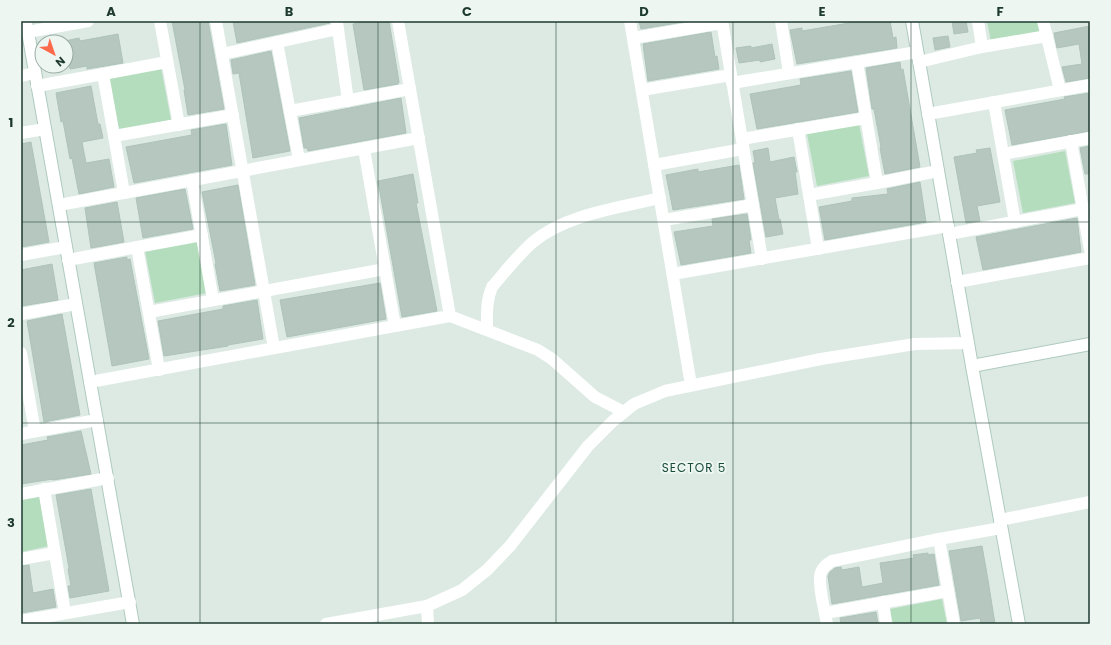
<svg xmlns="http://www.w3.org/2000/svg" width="1111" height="645" font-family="Poppins,sans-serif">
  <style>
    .green { fill: #b3ddbc }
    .building { fill: #b5c7bf; stroke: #afc3ba }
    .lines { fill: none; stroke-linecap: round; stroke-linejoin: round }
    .secondary-casing { stroke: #afcabf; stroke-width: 14 }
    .street { stroke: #fff; stroke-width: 12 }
    .secondary { stroke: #fff; stroke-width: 12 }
    .grid { fill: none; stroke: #1e3a30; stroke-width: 1; stroke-opacity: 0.55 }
    .labels { text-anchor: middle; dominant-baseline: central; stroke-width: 4; stroke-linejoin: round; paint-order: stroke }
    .neighbourhood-label { font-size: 12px; letter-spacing: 1px; fill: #194c3d; stroke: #edf6f1 }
    .neatline { fill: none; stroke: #1e3a30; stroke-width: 1.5 }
    .grid-label { font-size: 13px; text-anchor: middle; font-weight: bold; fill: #1e3a30 }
  </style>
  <rect width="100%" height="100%" fill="#dceae3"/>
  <g class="green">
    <path d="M987,21H1041L1043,31L991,42Z"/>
    <path d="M161,68L171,120L119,130L109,78Z"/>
    <path d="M859,124L869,176L817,186L807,134Z"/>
    <path d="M1065,151L1075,203L1023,213L1013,161Z"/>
    <path d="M197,241L207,293L155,303L145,251Z"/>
    <path d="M39,494L49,546L21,552V498Z"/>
    <path d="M942,599L947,624H893L890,609Z"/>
  </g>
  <g class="building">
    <path d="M172,21H208L224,109L188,115L184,90H185Z"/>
    <path d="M233,21H329L330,23L237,43Z"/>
    <path d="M369,21H389L399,82L398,84L364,90L353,24Z"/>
    <path d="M639,21H689L641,29Z"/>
    <path d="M861,21H890L893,38L896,37L897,48L797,64L790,30L802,28V31Z"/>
    <path d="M952,21H966L968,32L954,34Z"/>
    <path d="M1090,26V78L1066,82L1062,67L1082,64L1079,44L1057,48L1054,33Z"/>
    <path d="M711,32L715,57L717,56L719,69L648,81L643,44Z"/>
    <path d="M118,34L123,63L87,69V66L70,69L66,42L65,41L79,38L80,41Z"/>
    <path d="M948,36L950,47L935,50L933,38Z"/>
    <path d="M772,44L775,59L760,62V60L739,63L736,48L751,46V48Z"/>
    <path d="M271,51L290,151L253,158L239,73L233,74L231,60Z"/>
    <path d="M900,62L901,70L903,69L920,167L885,174L880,148L881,147L874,109H872L866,68Z"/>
    <path d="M851,71L858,112L757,129L750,94L801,85L800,79Z"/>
    <path d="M91,86L98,124H100L103,138L82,142L86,163L109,159L114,187L79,194L72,158L70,159L63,121L61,122L56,93Z"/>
    <path d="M1090,93V131L1012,145L1005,110L1065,99L1064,97Z"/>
    <path d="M401,98L406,133L308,151L307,148H304L299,118Z"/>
    <path d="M226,124L232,165L134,183L126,147L192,135L191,130Z"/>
    <path d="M31,142L49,242L21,247V144Z"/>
    <path d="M1090,146V174H1085L1080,148Z"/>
    <path d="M768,148L770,162L794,157L797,172H795L798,194L775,198L779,220L780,219L783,234L766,237L753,163L755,162L753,151Z"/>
    <path d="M990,148L1000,202L977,206L980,221L966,223L954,157L977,153L976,150Z"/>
    <path d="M739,165L744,199L673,210L666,175L698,169V172Z"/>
    <path d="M413,174L418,203H416L437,311L402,317L378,181Z"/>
    <path d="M920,182L926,222L825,240L819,207L852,201V198L888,194L887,189Z"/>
    <path d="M238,185L255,285L220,291L215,264L216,263L202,192Z"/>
    <path d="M185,189L193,229L143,238L136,198Z"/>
    <path d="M117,202L124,242L91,248L85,208Z"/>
    <path d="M747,214L751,240H749L751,253L681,265L674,232L713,226L712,219Z"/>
    <path d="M1077,218L1081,252L983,270L976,237Z"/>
    <path d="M127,257V260L130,259L149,359L112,366L94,263Z"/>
    <path d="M52,264L58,300L21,306V270Z"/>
    <path d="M380,283L386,319L287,337L280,300Z"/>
    <path d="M257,300L263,339L228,345V346L164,356L158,321L223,309V306Z"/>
    <path d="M62,314L80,415L44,422L27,321Z"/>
    <path d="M81,431L91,474L53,480V479L21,484V445L48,440L47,437Z"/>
    <path d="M91,489L109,591L70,598L68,586H71L68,569L69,568L56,495Z"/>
    <path d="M982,546L988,580L995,624H981L980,618L961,621L949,551Z"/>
    <path d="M928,553V555L934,554L939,585L832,604L828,576L830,572L835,568L841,567L842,570L859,567L862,587L883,583L880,563L914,558L913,555Z"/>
    <path d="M29,565L33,593L53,589L56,607L21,613V566Z"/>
    <path d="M876,612L878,624H841L840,618Z"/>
  </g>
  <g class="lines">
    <defs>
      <g id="secondary">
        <path d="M26,21L133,624"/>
        <path d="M912,21L972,366L1019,624"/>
        <path d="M972,366L1090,344"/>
      </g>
    </defs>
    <use href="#secondary" class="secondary-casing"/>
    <g class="street">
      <path d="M160,21L179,125"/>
      <path d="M216,21L274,348"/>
      <path d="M630,21L691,385"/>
      <path d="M722,21L762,259"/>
      <path d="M781,21L789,73"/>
      <path d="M978,21L982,47"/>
      <path d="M1043,21L1060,90"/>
      <path d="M337,22L348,101"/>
      <path d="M28,32L88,21"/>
      <path d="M633,38L722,23"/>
      <path d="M277,42L299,160"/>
      <path d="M222,54L338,29"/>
      <path d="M857,62L877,183L938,171"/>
      <path d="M919,62L982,47L1047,36"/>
      <path d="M21,76L35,73"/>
      <path d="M732,83L917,52"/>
      <path d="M37,86L103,74"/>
      <path d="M642,90L731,75"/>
      <path d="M994,102L1003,154L1090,138"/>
      <path d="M290,111L410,89L398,21"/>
      <path d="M928,114L1090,85"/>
      <path d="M798,129L818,249"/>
      <path d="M21,133L45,129"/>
      <path d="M114,136L103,74L167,62"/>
      <path d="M742,139L866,118"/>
      <path d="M1071,141L1090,250"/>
      <path d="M364,149L395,326L450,316L410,89"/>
      <path d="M1003,154L1015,222"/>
      <path d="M654,165L743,149"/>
      <path d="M192,180L213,300"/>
      <path d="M124,193L114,136L233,115"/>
      <path d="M809,195L877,183"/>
      <path d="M59,205L419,138"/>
      <path d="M664,220L753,205"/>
      <path d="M949,234L1083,209"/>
      <path d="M137,247L159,370"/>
      <path d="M21,255L66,247"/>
      <path d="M68,260L202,235"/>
      <path d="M673,274L948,226"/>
      <path d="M957,282L1090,258"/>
      <path d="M149,312L385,269"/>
      <path d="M21,314L76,304"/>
      <path d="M450,316L538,350L552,359L595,397L624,412"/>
      <path d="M487,330C487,315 486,301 492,287C505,272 518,255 533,242C567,214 618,208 660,198"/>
      <path d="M21,353L35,431"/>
      <path d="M90,382L395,326"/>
      <path d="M21,434L97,420"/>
      <path d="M44,489L65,613"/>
      <path d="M21,494L108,478"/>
      <path d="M1000,520L1090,502"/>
      <path d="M939,539L954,624"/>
      <path d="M21,559L55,553"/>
      <path d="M883,602L886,624"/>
      <path d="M427,606L428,624"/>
      <path d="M825,613L948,591"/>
      <path d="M21,621L130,602"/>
      <path d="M326,624L427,606L462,590L487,570L510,546L588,446L613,421L634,404L665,391L821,359L915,344L968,343"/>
      <path d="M827,624C825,612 817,582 821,572C823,567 827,564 832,561L939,539L1001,528"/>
    </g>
    <use href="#secondary" class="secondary"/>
  </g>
  <path class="grid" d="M200,21V624M378,21V624M556,21V624M733,21V624M911,21V624M21,222H1090M21,423H1090"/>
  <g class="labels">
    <g class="neighbourhood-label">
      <text x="694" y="467">SECTOR 5</text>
    </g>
  </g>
  <rect width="1111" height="645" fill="none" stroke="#edf6f1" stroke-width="44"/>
  <g transform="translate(54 54) rotate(140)"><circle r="19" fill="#edf6f1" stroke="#9aaba4"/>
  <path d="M0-3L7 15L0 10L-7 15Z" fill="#fb6a4a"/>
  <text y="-6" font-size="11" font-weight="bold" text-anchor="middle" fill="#1e3a30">N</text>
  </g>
  <rect x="22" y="22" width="1067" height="601" class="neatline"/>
  <g class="grid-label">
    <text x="111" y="16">A</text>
    <text x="289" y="16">B</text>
    <text x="467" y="16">C</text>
    <text x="644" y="16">D</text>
    <text x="822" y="16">E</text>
    <text x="1000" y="16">F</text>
    <text x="11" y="127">1</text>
    <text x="11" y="327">2</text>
    <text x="11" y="527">3</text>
  </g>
</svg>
